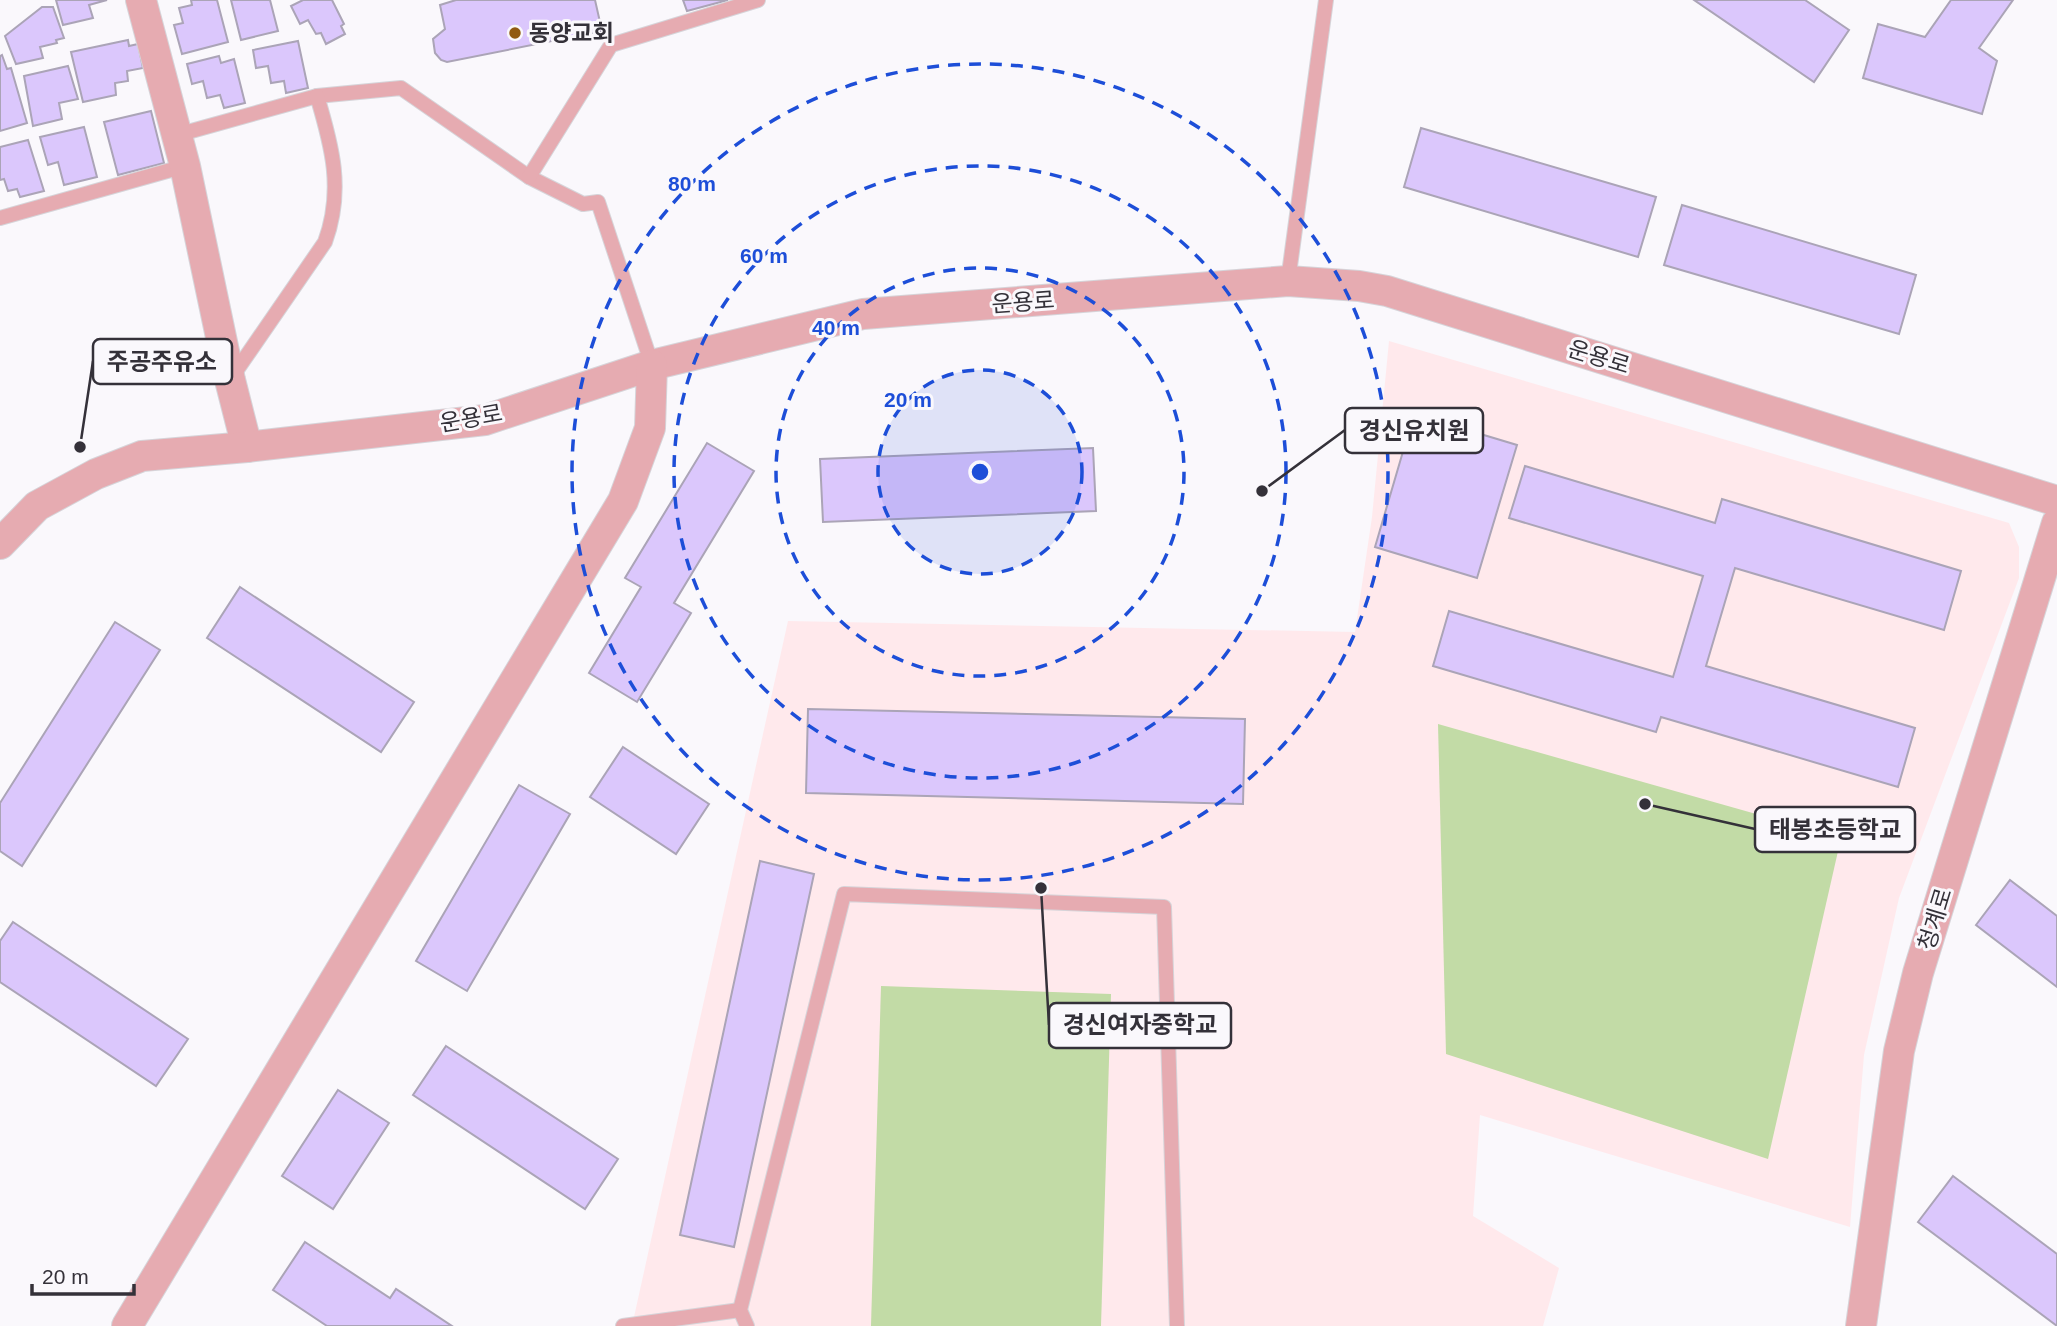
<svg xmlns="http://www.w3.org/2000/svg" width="2057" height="1326" font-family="Helvetica,'Noto Sans KR',sans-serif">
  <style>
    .education { fill: #ffe9ec }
    .green { fill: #c2dba6 }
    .building { fill: #dbc7fc; stroke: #aba4b7; stroke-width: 2 }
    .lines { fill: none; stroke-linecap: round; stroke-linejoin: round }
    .service-casing { stroke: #d6d4d9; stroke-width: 16 }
    .minor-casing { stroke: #d6d4d9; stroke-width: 32 }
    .service { stroke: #e6abb1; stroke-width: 14 }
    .minor { stroke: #e6abb1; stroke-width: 30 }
    .ring { fill: none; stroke: #1d4ed8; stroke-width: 3.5; stroke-dasharray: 12 9 }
    .poi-dot { fill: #915a12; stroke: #faf8fc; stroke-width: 2.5 }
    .labels { text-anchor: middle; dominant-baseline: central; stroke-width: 6; stroke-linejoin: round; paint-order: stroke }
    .poi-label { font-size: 23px; font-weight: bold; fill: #343139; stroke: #faf8fc; text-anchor: start }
    .street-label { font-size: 23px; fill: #343139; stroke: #faf8fc }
    .centre { fill: #1d4ed8; stroke: #faf8fc; stroke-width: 3.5 }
    .ring-label { font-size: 21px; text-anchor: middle; font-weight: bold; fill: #1d4ed8; stroke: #faf8fc; stroke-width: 6; stroke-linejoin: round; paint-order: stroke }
    .leader { fill: none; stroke: #343139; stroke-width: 2.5 }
    .callout-dot { fill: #343139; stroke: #faf8fc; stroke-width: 2.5 }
    .callout { fill: #faf8fc; stroke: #343139; stroke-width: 2.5 }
    .callout-label { font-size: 24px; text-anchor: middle; font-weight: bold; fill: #343139 }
  </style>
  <rect width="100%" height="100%" fill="#faf8fc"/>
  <path class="education" d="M1389,341L2009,523L2019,547V578L1899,898L1864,1055L1850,1227L1480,1115L1473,1216L1559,1268L1543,1326H632L788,621L1355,632L1372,517Z"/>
  <g class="green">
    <path d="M1438,724L1841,838L1768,1159L1446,1054Z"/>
    <path d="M881,986L1111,994L1101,1326H871Z"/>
  </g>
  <g class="building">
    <path d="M56,0H107L89,5L93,18L63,25Z"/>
    <path d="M191,0H217L228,42L182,54L174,25L183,23L179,8L192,5Z"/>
    <path d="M231,0H270L278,31L241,40Z"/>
    <path d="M303,0H332L344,24L341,26L345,34L326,44L321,33L316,34L308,20L300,24L291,6Z"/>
    <path d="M456,0H595L602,31L447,62L441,60L435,53L433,39L445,29L440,5Z"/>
    <path d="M683,0H728L687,11Z"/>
    <path d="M1694,0H1805L1849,30L1814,82Z"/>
    <path d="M1951,0H2013L1979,48L1997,61L1982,114L1863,78L1878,24L1925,37Z"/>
    <path d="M42,7H53L64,38L56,40L57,43L40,47L43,58L16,64L5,36Z"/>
    <path d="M128,40L129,46L138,44L143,68L127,71L128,81L115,83L116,95L83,102L71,52Z"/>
    <path d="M298,41L308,88L286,93L284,81L271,83L268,66L256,68L253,50Z"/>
    <path d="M2,55L7,69L11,68L27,123L0,131V56Z"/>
    <path d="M219,56L221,63L234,59L245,103L224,108L220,95L207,98L203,81L192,84L187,64Z"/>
    <path d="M68,66L78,99L59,103L62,119L33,126L24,76Z"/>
    <path d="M151,111L164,163L118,175L104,122Z"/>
    <path d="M84,127L97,177L64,185L58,162L48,165L40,137Z"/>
    <path d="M1421,128L1656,197L1638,257L1404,187Z"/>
    <path d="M28,140L44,191L20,197L17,189L8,191L4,179L0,180V147Z"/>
    <path d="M1682,205L1916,275L1899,334L1664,265Z"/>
    <path d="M1414,414L1517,445L1477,578L1375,547Z"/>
    <path d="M707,443L754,471L674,603L691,613L637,702L589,673L641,587L625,578Z"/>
    <path d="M1093,448L1096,511L823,522L820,459Z"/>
    <path d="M1525,466L1715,523L1722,499L1961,571L1944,630L1735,568L1706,666L1915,728L1898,787L1661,717L1656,732L1433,666L1449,611L1673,677L1703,576L1509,518Z"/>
    <path d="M240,587L414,702L381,752L207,638Z"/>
    <path d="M115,622L160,650L22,866L0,851V803Z"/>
    <path d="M808,709L1245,719L1243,804L806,793Z"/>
    <path d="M623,747L709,804L676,854L590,797Z"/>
    <path d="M519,785L570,814L467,991L416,961Z"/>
    <path d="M760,861L814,874L734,1247L680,1235Z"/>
    <path d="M2010,880L2057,916V987L1976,925Z"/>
    <path d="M13,922L188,1039L156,1086L0,982V941Z"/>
    <path d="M446,1046L618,1159L585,1209L413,1095Z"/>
    <path d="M338,1090L389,1123L333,1209L282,1176Z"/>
    <path d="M1953,1176L2057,1254V1326L1918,1222Z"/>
    <path d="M305,1242L390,1298L396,1289L452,1326H327L273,1290Z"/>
  </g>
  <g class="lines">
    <defs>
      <g id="service">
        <path d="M177,135L317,96L401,88L529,177L583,204L598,202L652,365"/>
        <path d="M529,177L611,45L758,0"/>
        <path d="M0,218L185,166"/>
        <path d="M1288,281L1326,0"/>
        <path d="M232,377L325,242C344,190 332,146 317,96"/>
        <path d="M623,1326L740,1310"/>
        <path d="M747,1326L740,1310L844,894L1164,907L1177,1326"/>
      </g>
      <g id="minor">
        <path d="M141,0L185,166L230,380L247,447"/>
        <path d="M0,544L37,506L96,474L142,456L247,447L485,420L652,365L863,314L1288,281L1359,286L1387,291L2057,501"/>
        <path d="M127,1326L623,501L650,428L652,365"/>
        <path d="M1861,1326L1899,1051L1918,973L2057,523"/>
      </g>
    </defs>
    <use href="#service" class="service-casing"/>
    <use href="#minor" class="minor-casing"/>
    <use href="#service" class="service"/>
    <use href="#minor" class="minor"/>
  </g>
  <circle cx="980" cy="472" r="102" fill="#1d4ed8" fill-opacity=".12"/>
  <g class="ring">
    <circle cx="980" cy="472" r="102"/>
    <circle cx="980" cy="472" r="204"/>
    <circle cx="980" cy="472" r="306"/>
    <circle cx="980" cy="472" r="408"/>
  </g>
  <circle class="poi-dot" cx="515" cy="33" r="7"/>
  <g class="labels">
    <g class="poi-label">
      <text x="529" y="33">동양교회</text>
    </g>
    <g class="street-label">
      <text transform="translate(1023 302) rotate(-4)">운용로</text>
      <text transform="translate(1599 357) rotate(17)">운용로</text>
      <text transform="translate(471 418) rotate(-10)">운용로</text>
      <text transform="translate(1935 919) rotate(-73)">청계로</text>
    </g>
  </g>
  <circle cx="980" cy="472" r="10" class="centre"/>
  <g class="ring-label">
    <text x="692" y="191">80 m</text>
    <text x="764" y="263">60 m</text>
    <text x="836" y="335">40 m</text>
    <text x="908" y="407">20 m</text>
  </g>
  <path class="leader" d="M80 447L93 361M1262 491L1345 430M1645 804L1755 829M1041 888L1049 1025"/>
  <g class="callout-dot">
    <circle cx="80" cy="447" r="7"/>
    <circle cx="1262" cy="491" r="7"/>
    <circle cx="1645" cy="804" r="7"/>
    <circle cx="1041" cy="888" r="7"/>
  </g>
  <g class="callout">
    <rect x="93" y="339" width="139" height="45" rx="7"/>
    <rect x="1345" y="408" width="138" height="45" rx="7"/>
    <rect x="1755" y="807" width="160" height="45" rx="7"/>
    <rect x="1049" y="1003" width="182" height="45" rx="7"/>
  </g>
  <g class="callout-label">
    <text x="162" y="370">주공주유소</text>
    <text x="1414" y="439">경신유치원</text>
    <text x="1835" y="838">태봉초등학교</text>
    <text x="1140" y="1033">경신여자중학교</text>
  </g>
  <path d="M32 1284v10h102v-10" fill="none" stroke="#343139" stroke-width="3.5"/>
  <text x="42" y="1284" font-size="21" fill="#343139" stroke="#faf8fc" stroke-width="5" paint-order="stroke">20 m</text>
</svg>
